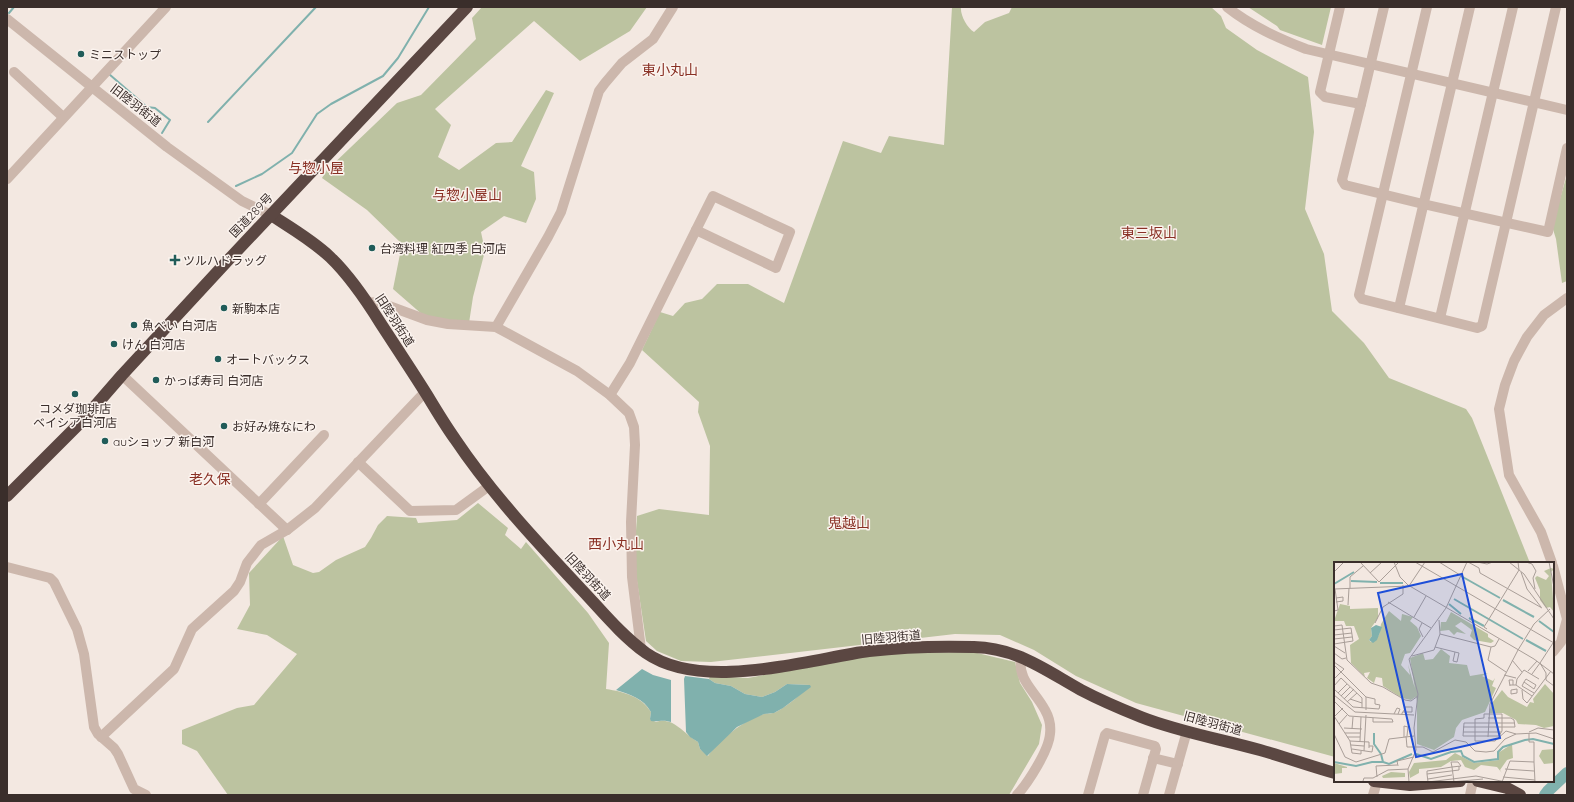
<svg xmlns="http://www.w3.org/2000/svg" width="1574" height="802" font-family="Quicksand,'Noto Sans JP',sans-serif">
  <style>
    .green { fill: #bcc3a0 }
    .water { fill: #80b1ad }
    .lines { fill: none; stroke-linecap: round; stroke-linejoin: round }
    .stream { stroke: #80b1ad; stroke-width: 2 }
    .river { stroke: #80b1ad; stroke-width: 12 }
    .minor { stroke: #ccb7ac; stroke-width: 10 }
    .highway { stroke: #5b4742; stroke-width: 12 }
    .poi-dot { fill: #205c59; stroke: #fbf3ee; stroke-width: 1.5 }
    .labels { text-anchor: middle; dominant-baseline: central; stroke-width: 3; stroke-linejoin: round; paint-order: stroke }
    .poi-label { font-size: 12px; fill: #3a2e2b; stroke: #fbf3ee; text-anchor: start }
    .street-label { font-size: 12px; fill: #3a2e2b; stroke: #fbf3ee }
    .quarter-label { font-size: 14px; fill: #893024; stroke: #fbf3ee }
    .inset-river { fill: none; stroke: #80b1ad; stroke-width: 2 }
    .inset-road { fill: none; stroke: #a99e98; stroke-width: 1 }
    .view { fill: #1d4ed8; fill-opacity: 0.15; stroke: #1d4ed8; stroke-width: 2 }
    .inset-edge { fill: none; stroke: #3a2e2b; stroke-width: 2 }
  </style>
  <rect width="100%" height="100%" fill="#f3e8e1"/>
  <g class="green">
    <path d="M482,7H647L630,31L580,61L534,21L435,109L451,125L438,157L459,170L496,143L512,142L546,90L554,93L521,166L534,172L536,199L526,223L504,216L481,232L485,251L473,297L469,323L424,316L393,289L402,244L367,210L322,178L327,170L397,103L421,95L476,39L472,18Z"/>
    <path d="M952,7H961C960,15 967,28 974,32L985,22L1009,13L1012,7H1211L1221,16L1226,28L1257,50L1308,77L1314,132L1305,209L1324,254L1332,311L1364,343L1389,378L1466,409L1472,418L1530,563H1335V757L1136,703L1076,676L1034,650L1000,635L955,634L711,662L681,661L657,651L646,641L634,561L637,516L659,509L709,515L710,446L698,412L699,402L642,350L660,312L673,316L685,303L702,299L717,284H748L784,303L843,141L881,153L889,136L944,145Z"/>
    <path d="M1248,7H1331L1322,45L1280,30L1277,26Z"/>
    <path d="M1566,178L1567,281L1562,283L1556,239L1552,226Z"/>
    <path d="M478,503L508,528L505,535L521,549L526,542L588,613L609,643L606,689C624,692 641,696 651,712L650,719L656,722C673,716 684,734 698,742L700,749L708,756C720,739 744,720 764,714C768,713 772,714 776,712C789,705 800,695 810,685L787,684L775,692L762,697L745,694L731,686L715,683L709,679L710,676L748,678L881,653L973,652L1015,662L1020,683L1032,702L1042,725L1039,744L1009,795H228L197,751L182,744V730L237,708L254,705L297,654L267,635L237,629L250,605L249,573L283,536L293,565L313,573L319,572L336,560L365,547L371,538L378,525L387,516L416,518L418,523L457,520Z"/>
  </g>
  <g class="water">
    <path d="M642,669L653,675L671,680V722C662,719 659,722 651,721L650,719L651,712C643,698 631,695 616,690Z"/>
    <path d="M685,676L709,679L715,683L731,686L745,694L762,697L775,692L787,684L810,685L811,687L783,708L774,713L764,714L737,727L707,756L700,749L698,742L690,737L686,732L684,679Z"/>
  </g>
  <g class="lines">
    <g class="stream">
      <path d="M9,13L14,7"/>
      <path d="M109,74L147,107L155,108L170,120L162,133"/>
      <path d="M208,122L316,7"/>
      <path d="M236,186L262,174L292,153L317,114L331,104L383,76L398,58L429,7"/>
    </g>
    <path class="river" d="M1545,795L1548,791L1567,773"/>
    <g class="minor">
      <path d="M1227,7C1251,26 1278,38 1306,49L1567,110"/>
      <path d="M1340,7L1320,92L1325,97L1361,104L1342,180L1345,185L1423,204L1548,232L1567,148"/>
      <path d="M1427,7L1359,295L1362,299L1477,328L1482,326L1556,7"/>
      <path d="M7,19L167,147L242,201L271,215"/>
      <path d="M14,72L63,117"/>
      <path d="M1361,104L1384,7"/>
      <path d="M7,179L166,7"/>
      <path d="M713,196L790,232L776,268L696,230Z"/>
      <path d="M367,302L381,303L427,320L448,324L496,327L577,371L610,395L629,413L634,427L635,445L631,522L632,577L641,649"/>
      <path d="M1399,308L1470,7"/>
      <path d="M1440,318L1513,7"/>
      <path d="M496,327L548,237L561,212L599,91L605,83L622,63L653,39L673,7"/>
      <path d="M122,375L287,530"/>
      <path d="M610,395L630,363L696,230"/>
      <path d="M358,462L410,511L456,510L489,486"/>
      <path d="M259,504L324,435"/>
      <path d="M1552,563L1541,532L1509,475L1499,409L1505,385L1514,361L1527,337L1544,315L1567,298"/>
      <path d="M1553,566L1567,619L1561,642L1553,652"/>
      <path d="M7,567L50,578L54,582L77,629L84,654L94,727L98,734L114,748L118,754L134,789L146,795"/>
      <path d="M101,737L174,669L192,629L234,591L240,582L247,563L261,545L287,530L315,508L425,392"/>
      <path d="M1153,758L1178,764"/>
      <path d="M1017,795C1028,783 1049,750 1050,734C1051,726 1049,717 1045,710C1035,691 1017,680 1021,657"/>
      <path d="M1088,795L1105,735L1107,733L1155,746L1156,749L1143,795"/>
      <path d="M1169,795L1187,731"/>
      <path d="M1373,795L1377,782"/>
      <path d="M1470,795L1473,781"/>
    </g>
    <g class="highway">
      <path d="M271,215C291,228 312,240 330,257C350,276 366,300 381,324C396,347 412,371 427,395C436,410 445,425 455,439C492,494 536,541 581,589C601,610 621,635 646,653C702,692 806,660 869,651C903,647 939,646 974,647C1017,648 1045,670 1081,690C1100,700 1121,709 1141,717C1179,732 1221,739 1260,750C1285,757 1310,766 1335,773"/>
      <path d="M7,496L82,421L122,375L232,256L467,7"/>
      <path d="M1374,781L1410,785L1460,781"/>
      <path d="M1478,781L1507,788L1520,795"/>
    </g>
  </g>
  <g class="poi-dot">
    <circle cx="81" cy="54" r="4"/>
    <circle cx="372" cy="248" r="4"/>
    <path d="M173 254h4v4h4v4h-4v4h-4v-4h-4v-4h4z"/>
    <circle cx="224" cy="308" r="4"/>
    <circle cx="134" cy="325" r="4"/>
    <circle cx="114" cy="344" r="4"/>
    <circle cx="218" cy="359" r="4"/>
    <circle cx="156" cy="380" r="4"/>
    <circle cx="75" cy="394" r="4"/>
    <circle cx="224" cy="426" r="4"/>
    <circle cx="105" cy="441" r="4"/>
  </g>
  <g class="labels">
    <g class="poi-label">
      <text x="89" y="54">ミニストップ</text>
      <text x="380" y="248">台湾料理 紅四季 白河店</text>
      <text x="183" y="260">ツルハドラッグ</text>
      <text x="232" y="308">新駒本店</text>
      <text x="142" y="325">魚べい 白河店</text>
      <text x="122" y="344">けん 白河店</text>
      <text x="226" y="359">オートバックス</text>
      <text x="164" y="380">かっぱ寿司 白河店</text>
      <text x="75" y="408" text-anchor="middle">コメダ珈琲店<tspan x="75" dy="14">ベイシア白河店</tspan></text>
      <text x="232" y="426">お好み焼なにわ</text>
      <text x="113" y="441">auショップ 新白河</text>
    </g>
    <g class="street-label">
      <text transform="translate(136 105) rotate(38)">旧陸羽街道</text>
      <text transform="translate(251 215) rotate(-46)">国道289号</text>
      <text transform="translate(395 320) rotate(57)">旧陸羽街道</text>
      <text transform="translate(588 576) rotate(47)">旧陸羽街道</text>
      <text transform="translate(891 637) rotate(-5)">旧陸羽街道</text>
      <text transform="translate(1213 723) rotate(15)">旧陸羽街道</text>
    </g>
    <g class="quarter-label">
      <text x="670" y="70">東小丸山</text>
      <text x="316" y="168">与惣小屋</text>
      <text x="467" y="195">与惣小屋山</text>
      <text x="1149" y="233">東三坂山</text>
      <text x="210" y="479">老久保</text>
      <text x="849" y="523">鬼越山</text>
      <text x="616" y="544">西小丸山</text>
    </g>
  </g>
  <g transform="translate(1334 562)">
    <rect width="220" height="220" fill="#f3e8e1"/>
    <path d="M217,6L220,7L217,10L220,50L216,45L212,46L206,38V28L201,16L203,14L212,18L215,14L210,9ZM6,42L16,44V47L44,46V56L37,66L38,74L35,78L37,80L45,73L47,62L55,49L67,59L68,52L79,55L76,59L83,65L87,74L76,91L71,92L67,103L76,113L74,102L83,134L77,138L68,136L49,124L48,116L42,115L40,121L33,116L36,110L30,111L31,115L17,101L16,83L25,77L20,64H12L10,59H0ZM117,50L154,72V75L160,79L157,81L140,78L136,74L138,68L127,60L121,64L132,72L123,70L120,73L115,68L106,69L107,60H112ZM107,87L116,94L115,101L133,103L136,114L154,111L148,114L159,119L161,116L158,124L162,126L151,150L128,158L122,166L120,175L100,188L83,182V140L76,96L89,91L91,98L99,97ZM211,122L220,132V164L210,166L202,163L184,162L182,158L169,151H155L158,141L168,128L174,135L193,145L196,140L200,141L199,137ZM178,182L179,196L173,198L166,208L168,211L163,205L147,203L140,208L131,205L127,198L117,199L107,205L85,207V211L76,216L75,210L80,201L112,198L121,191L140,201L165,198L164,191ZM220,187V201L210,202L205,194L208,188ZM0,201L13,205V206H8V211L0,212ZM57,210L71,211V215L49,216L48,214Z" fill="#bcc3a0"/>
    <path d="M42,63L48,65L43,78L39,81L35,78L38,74L37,66Z" fill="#80b1ad"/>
    <path class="inset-river" d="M127,14L166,36M17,19L43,20M46,21H69M0,22L20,10M120,37L189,77M169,38L200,55M115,42L127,52M135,56L150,64M205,59L220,70M192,78L212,89M40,171V182L47,192M47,192L49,200L55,202L78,192M82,192L97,197L117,190L127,189L129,194L140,200L164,197V190L169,185L191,178L199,177L220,182M0,200L22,204L38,200H49"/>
    <path class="inset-road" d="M26,0L45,20L65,0M60,0L66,15L74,23L200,97L220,112M81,0L220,81M105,0L126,13M134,0L145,6L146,11L208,46M143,0L153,2L159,0M175,0L190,12L220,57M192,0L198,2L202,9L199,16L201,27M215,0L220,25M0,10L10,0M187,10L193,27L207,45M36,11L48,0M16,26V15L29,4M0,27L75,24L91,0M2,36L9,35V39L2,40M54,40L97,66M14,43L15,26M112,46L133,0M0,49L4,48L1,27M80,55L92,34M41,61L49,45L69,32V23M88,61L85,67L89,75M0,64L8,63L13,98L37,121L49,125L71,138L77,139L84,134M153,67L150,65L185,8L184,0M0,68L17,66L19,79L0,82M106,72L157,85L161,84L165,77M0,73L18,71M0,77L18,75M0,84L11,91M101,85L121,90M157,85L154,98L172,110M184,88L200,62L216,47M121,90L125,91L123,100L119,99ZM0,91L8,97L12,96M78,94L100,88L106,72L105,58M178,98L188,110M0,100L10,107L0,117M206,101L219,81M0,103L32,135L41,137V142L46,143L45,147L19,145L0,127M194,109L203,99M198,112L206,101L212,111V118L220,124M170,113L182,116M190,120L192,117L202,123L200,127M190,120L188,124L200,131M190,120L200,127M176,123H182L198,134M182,123L183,117L190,108L205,117M0,124L7,116L28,136V146M176,124L175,118H179V123M183,127V131L177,132V128ZM188,128L189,137L193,141L217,109M4,131L13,122M0,133L21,150L80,153M7,134L16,125M10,137L20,127M16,137L28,141M0,139L15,154L58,157L59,160H39V156M13,140L23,131M32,148V135M60,152L63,146L66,147L64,152M68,153V151L71,147V145H78V150H69M0,154L16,179L18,191L27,192V189M0,155L9,146M181,161H130L129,174H165L168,169V152H150V156L141,157V179H161L172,169L182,172M5,162L13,153M129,165H181L180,158L177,156H154M10,166L28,167M18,167L19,155M129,170H167M195,170L204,166L220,168M11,171H26M195,171V180H200V200M0,172L11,195L22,200L51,191L55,177L80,174M72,174L73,185H89L99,190L121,178L132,180L141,189L152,190L160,189L171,177L182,172L202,171L220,177M13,175H26M70,175V164L74,165L73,174M154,175L156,142L184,88M16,179L35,180V186M26,179L27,155M17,183L30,184M18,187L38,190L39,184H35M30,189L32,153M64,204L63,199L80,195M171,207L200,209M93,212V209L118,205L117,200H124L127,204L118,205L120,220M43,215L42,204L63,203M169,215L201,218M94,217L118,213M29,219L30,216H39L54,208L74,207M23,220H37M75,220L74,207L82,188L80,166L84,132L75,97L112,46M94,220L142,214L172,220M94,220L93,212L125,208V204M117,220L149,217M168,220L176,199L200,200L201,220"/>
    <path class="view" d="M128,12L166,176L82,195L44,31Z"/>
    <rect width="220" height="220" class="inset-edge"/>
  </g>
  <rect width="1574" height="802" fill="none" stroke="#3a2e2b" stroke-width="16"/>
</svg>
